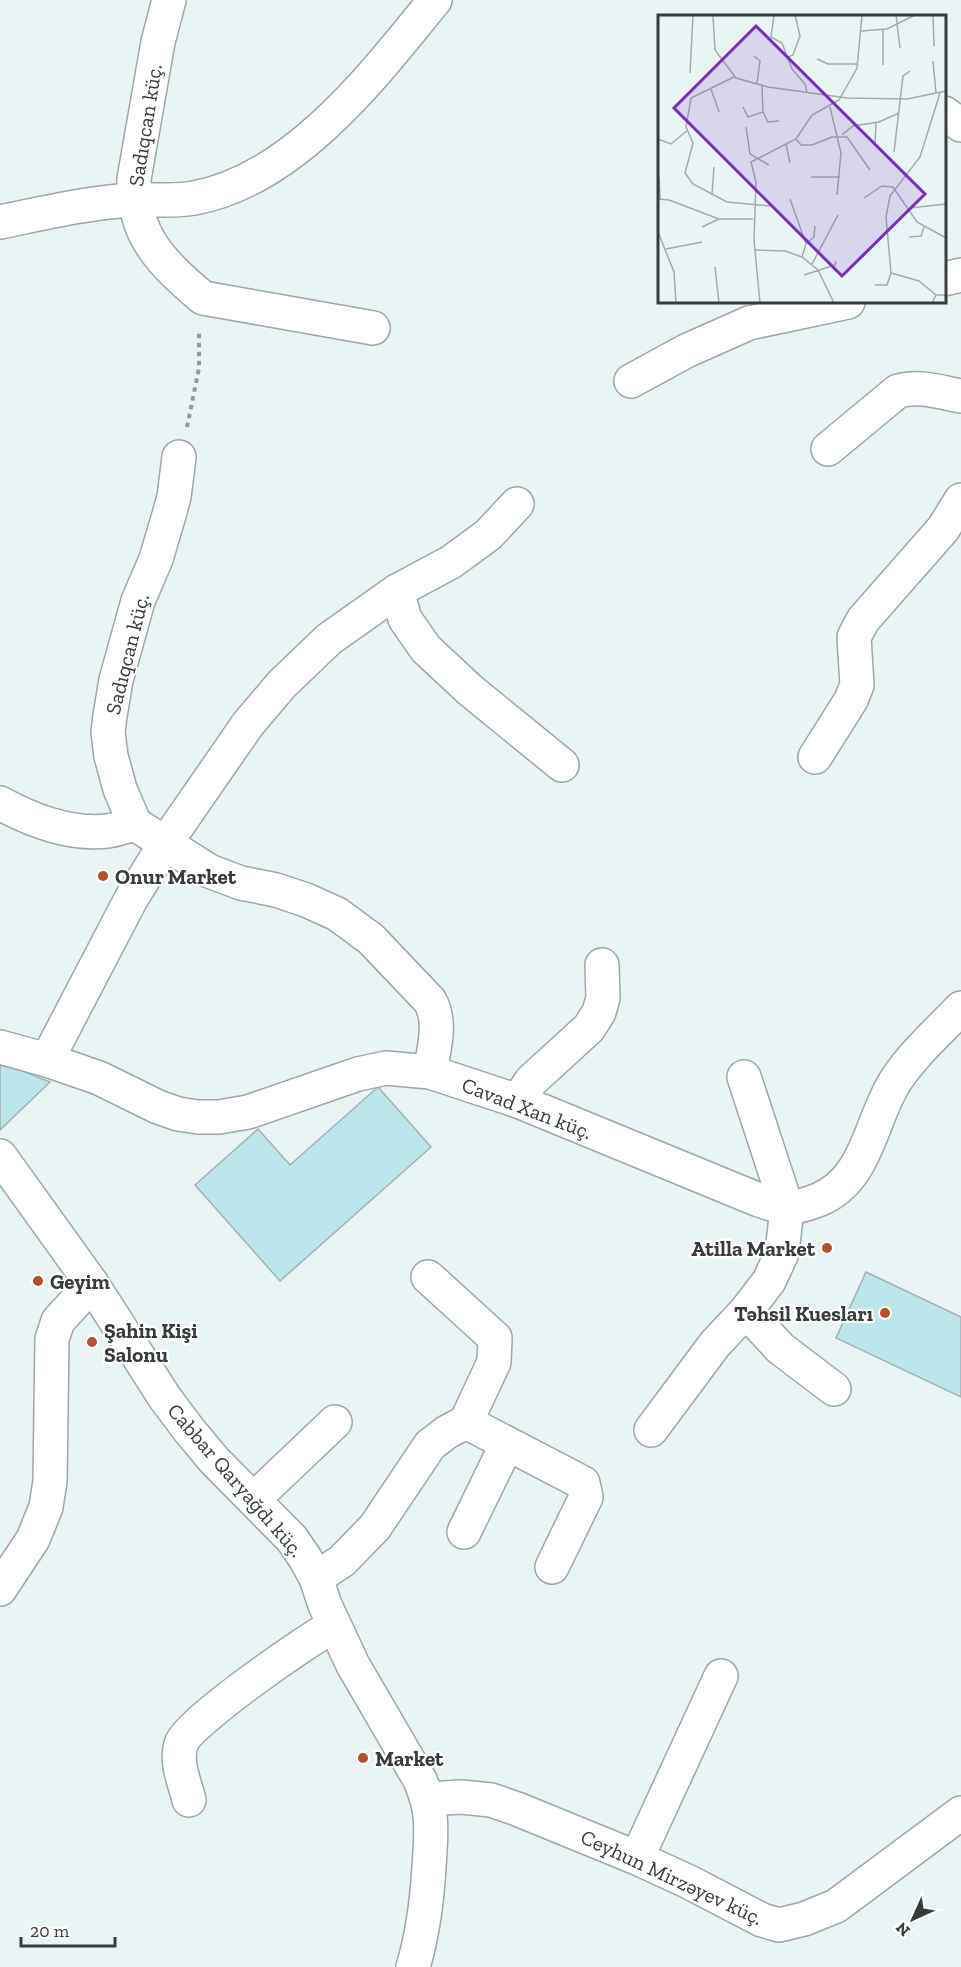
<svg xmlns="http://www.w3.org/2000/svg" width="961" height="1967" font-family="'Zilla Slab',serif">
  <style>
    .building { fill: #bce6ec; stroke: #a4afb0; stroke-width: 1.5 }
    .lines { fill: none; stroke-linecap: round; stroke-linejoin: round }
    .minor-casing { stroke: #9da7a9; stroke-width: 36 }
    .tertiary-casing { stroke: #9da7a9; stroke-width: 36 }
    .path { stroke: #92999a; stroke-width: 4; stroke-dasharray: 4.5 4.5; stroke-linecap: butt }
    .minor { stroke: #fff; stroke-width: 33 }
    .tertiary { stroke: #fff; stroke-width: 33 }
    .poi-dot { fill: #b8512b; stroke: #fff; stroke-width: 2 }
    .labels { text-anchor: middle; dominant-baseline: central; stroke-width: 4.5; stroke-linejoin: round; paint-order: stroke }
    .street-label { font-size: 21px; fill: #373b3b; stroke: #fff }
    .poi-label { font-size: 21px; font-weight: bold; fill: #373b3b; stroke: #fff; text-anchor: start }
    .inset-road { fill: none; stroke: #a2aaab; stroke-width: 1.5 }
    .view { fill: #7b2cbf; fill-opacity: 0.15; stroke: #7b2cbf; stroke-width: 3 }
    .inset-edge { fill: none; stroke: #373b3b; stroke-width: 3 }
  </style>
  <rect width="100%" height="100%" fill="#e9f4f5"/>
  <g class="building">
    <path d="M0,1062L50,1082L0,1130Z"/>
    <path d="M378,1087L431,1147L280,1281L195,1185L258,1129L290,1165Z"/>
    <path d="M866,1272L961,1317V1397L836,1338Z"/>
  </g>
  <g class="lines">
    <defs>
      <g id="minor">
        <path d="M169,0L158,42L134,179C133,236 162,263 203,298L373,328"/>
        <path d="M944,113L961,125"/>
        <path d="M0,222C44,213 89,202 135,200C154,199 175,202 194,198C294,180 374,75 435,0"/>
        <path d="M944,279L961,275"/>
        <path d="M631,381L686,351L749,323L848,302"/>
        <path d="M828,449L898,391C919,385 940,392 961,396"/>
        <path d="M179,457L174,497L169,515L156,559L138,601L116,680L110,716L108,732L111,756L120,789L135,824L209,871L241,883L276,890L306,900L337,914L371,939L430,1001C442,1023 434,1048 430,1072"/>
        <path d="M397,591L405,619L426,649L470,690L562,765"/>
        <path d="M815,757L851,700L857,685L854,637L863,620L943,529L961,500"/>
        <path d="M0,803C31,820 71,835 107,831C116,830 126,826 135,824"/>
        <path d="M47,1060L131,899L165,844L248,724L282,684L329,639L397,591L451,562L488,535L517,504"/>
        <path d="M518,1101L531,1081L589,1028L599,1012L603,998L602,965"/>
        <path d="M0,1156L92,1284L165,1398L189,1430L214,1460L292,1539L305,1558L316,1578L325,1605L353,1665L420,1780C425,1792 429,1803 430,1816C432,1832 430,1850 429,1867C427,1901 423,1934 413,1967"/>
        <path d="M428,1277L495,1338L494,1362L466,1422"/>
        <path d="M746,1311L780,1348L834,1389"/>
        <path d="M651,1430L715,1344L746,1311L769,1281L782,1253L787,1208L744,1077"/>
        <path d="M254,1499L335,1422"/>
        <path d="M464,1532L507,1444"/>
        <path d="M316,1578L342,1561L375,1527L430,1445L447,1432L466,1422L583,1483L586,1497L552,1567"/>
        <path d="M0,1589L33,1539L46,1507L50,1481L52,1339L58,1321L92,1284"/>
        <path d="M427,1799L461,1797L491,1800L517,1809L637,1858L689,1882L762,1920L779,1925L804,1919L836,1906L961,1813"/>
        <path d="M189,1800C185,1783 174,1760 182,1742C191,1721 309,1638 334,1626"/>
        <path d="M637,1858L721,1676"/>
      </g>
      <path id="tertiary" d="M0,1047L47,1060L99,1078L158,1107L178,1114L198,1117H219L248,1112L358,1074L386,1068L430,1072L518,1101L759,1200C768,1203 778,1207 786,1207C797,1208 808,1204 818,1200C868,1180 870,1120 896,1080C914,1053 939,1031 961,1008"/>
    </defs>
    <use href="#minor" class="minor-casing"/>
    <use href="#tertiary" class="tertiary-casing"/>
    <path class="path" d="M187,427L199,368V331"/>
    <use href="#minor" class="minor"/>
    <use href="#tertiary" class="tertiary"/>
  </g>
  <g class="poi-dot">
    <circle cx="103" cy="876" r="6"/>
    <circle cx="827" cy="1248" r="6"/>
    <circle cx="38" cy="1281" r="6"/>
    <circle cx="885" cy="1313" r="6"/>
    <circle cx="92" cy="1342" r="6"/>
    <circle cx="363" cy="1758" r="6"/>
  </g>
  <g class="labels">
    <g class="street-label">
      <text transform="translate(145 125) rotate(-81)">Sadıqcan küç.</text>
      <text transform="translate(127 654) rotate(-76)">Sadıqcan küç.</text>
      <text transform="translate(527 1108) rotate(21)">Cavad Xan küç.</text>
      <text transform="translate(236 1480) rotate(49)">Cabbar Qaryağdı küç.</text>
      <text transform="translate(672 1877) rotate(25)">Ceyhun Mirzəyev küç.</text>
    </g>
    <g class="poi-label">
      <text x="115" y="876">Onur Market</text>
      <text x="815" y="1248" text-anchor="end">Atilla Market</text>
      <text x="50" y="1281">Geyim</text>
      <text x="873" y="1313" text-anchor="end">Təhsil Kuesları</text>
      <text x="104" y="1330">Şahin Kişi<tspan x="104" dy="24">Salonu</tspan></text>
      <text x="375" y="1758">Market</text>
    </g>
  </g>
  <g transform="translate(658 15)">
    <rect width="288" height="288" fill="#e9f4f5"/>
    <path class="inset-road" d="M55,0L57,35L78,63L110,72L189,83L249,84L288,76M116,0L113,22L124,28L134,54L147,69L149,77M238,0L242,33M275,0L276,31M203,16L229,14L257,0M96,41L102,46L99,68M130,42L135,40L142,21L137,0M159,44L170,49H200M275,46L278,78M225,50V15M32,58L35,0M76,62L33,83L28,112L35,128L27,158L35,169L69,187L112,191M53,74L61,97M85,92L90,102L105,97L104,71M172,92L183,138L179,180M105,97L110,107L121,106M88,112L92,139L111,150M184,120L195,111L221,107L241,98M0,124L13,129L30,115M138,124L143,130H154L174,122H189L212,155M217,128L218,108M128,129L132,148M236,137L245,61L252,56M1,162L2,184M153,162H182M54,180L56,152M206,183L224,171L235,172L259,207L288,223M0,184L11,185L61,204H95M132,184L148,229L144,242M252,193L288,189M44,212L61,204M0,217L16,257L18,288M251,222L263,221L266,212M148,229L156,222L157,211M8,234L44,227M96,235L127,236L144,242L160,255L176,288M154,249L180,200M57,252L61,288M146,260L177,250L178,246M217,270H229L233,258M278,280L261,266L233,258L228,202L232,181L262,142L282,78M102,288L96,225L98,167L93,147L138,124L154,100L181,85L199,53L204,0M274,288L278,280H288"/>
    <path class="view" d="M98,11L267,179L184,261L16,93Z"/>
    <rect width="288" height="288" class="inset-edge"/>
  </g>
  <g transform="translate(913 1919) rotate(225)" stroke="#ffffff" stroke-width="4.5" paint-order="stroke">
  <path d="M0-4.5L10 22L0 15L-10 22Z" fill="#373b3b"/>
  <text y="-9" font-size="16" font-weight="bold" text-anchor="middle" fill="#373b3b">N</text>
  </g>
  <path d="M21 1937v9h94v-9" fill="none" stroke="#373b3b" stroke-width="3"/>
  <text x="30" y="1937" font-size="18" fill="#373b3b" stroke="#ffffff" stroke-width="4.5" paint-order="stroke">20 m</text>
</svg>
